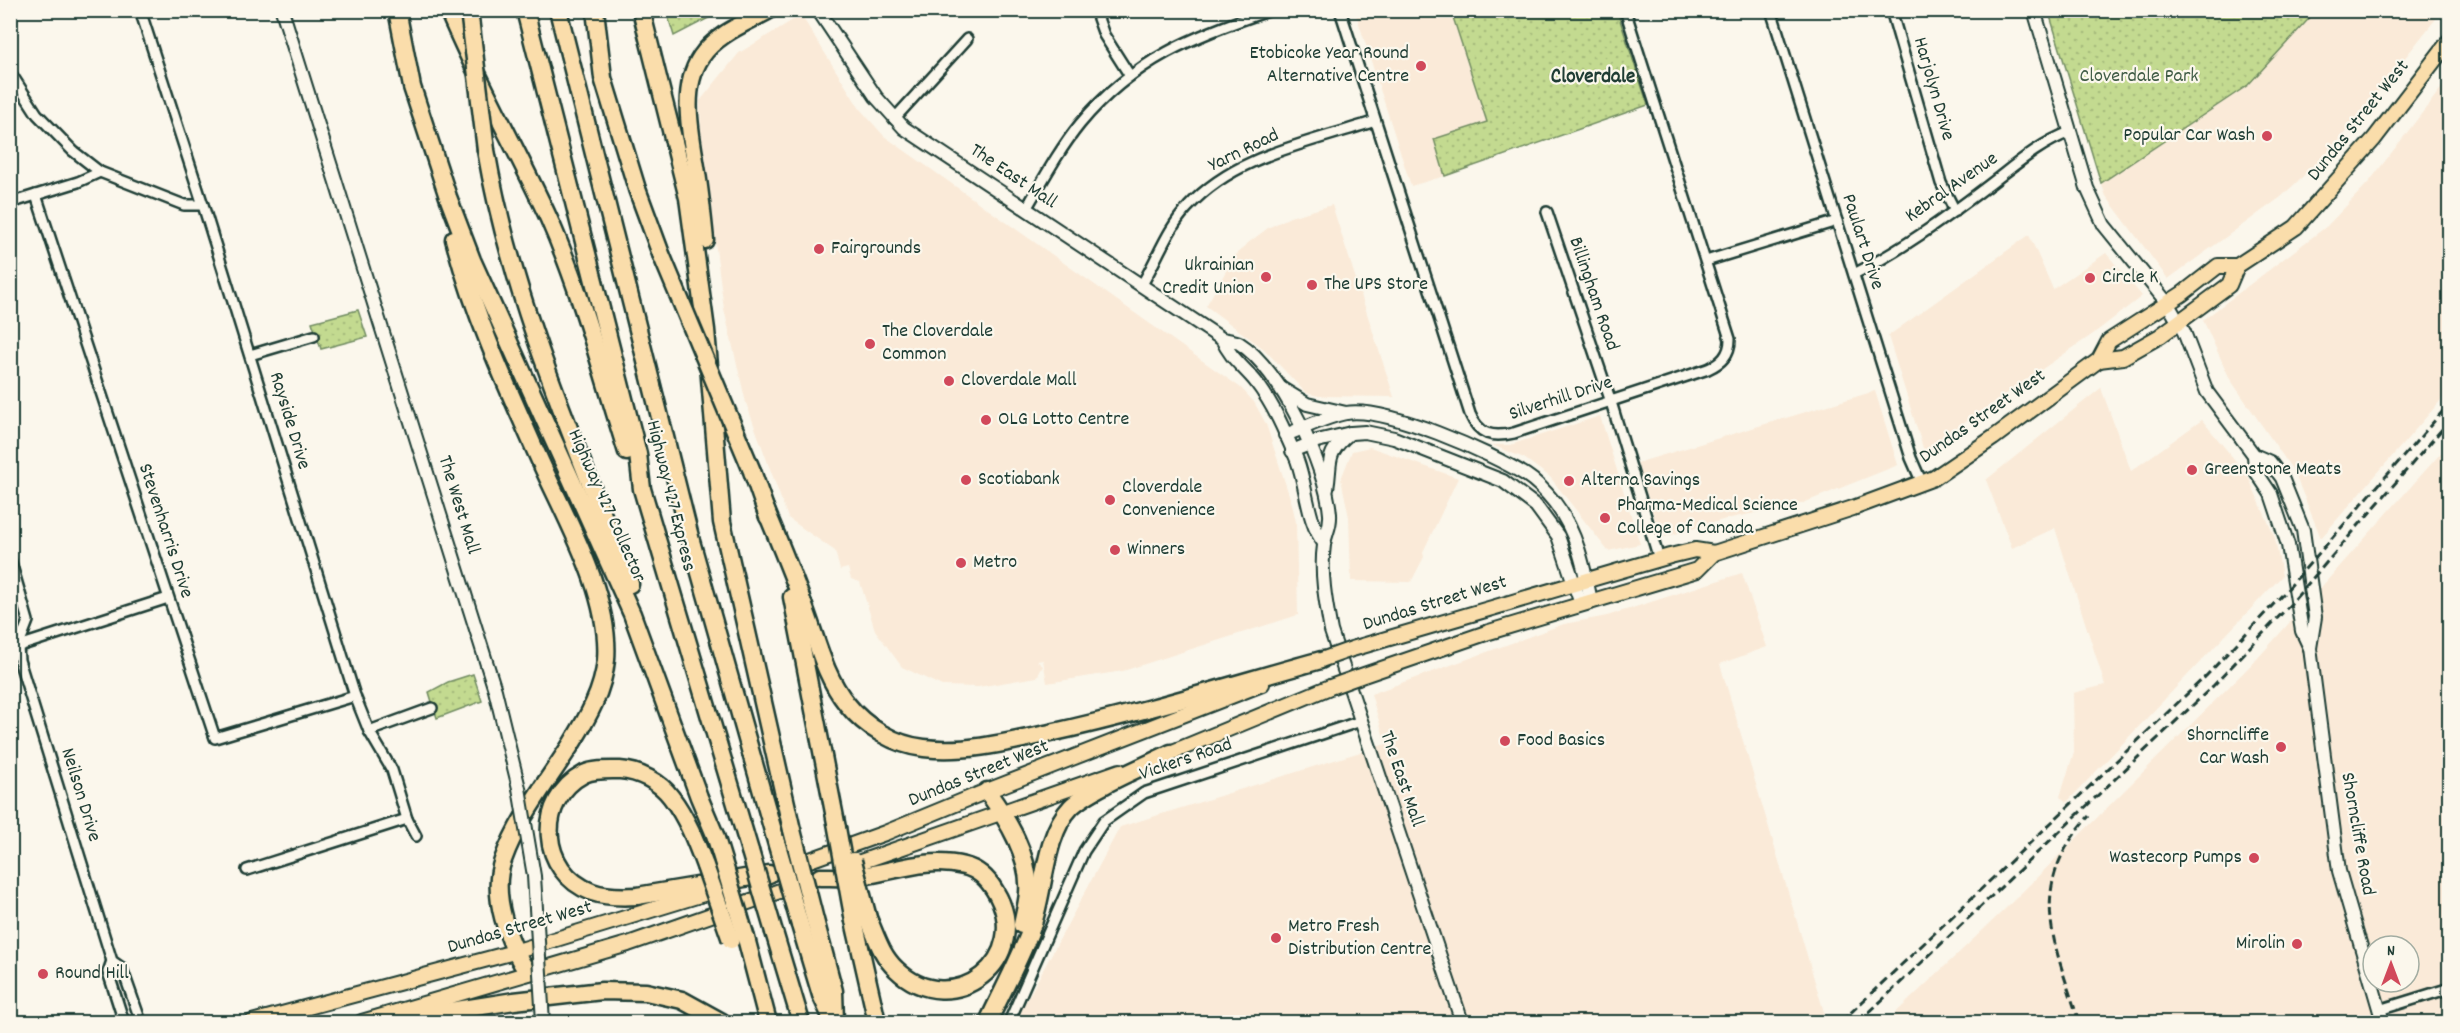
<svg xmlns="http://www.w3.org/2000/svg" width="2460" height="1033" font-family="Dekko,sans-serif">
  <style>
    .built { fill: #faead8; fill-rule: evenodd }
    .park { fill: url(#park-dots); stroke: #718c62; stroke-width: 1.5 }
    .lines { fill: none; stroke-linecap: round; stroke-linejoin: round }
    .street-casing { stroke: #1f3d34; stroke-width: 14 }
    .secondary-casing { stroke: #1f3d34; stroke-width: 16 }
    .primary-casing { stroke: #1f3d34; stroke-width: 18 }
    .highway-casing { stroke: #1f3d34; stroke-width: 21 }
    .street { stroke: #fbf7ec; stroke-width: 9 }
    .secondary { stroke: #fbf7ec; stroke-width: 12 }
    .primary { stroke: #faddab; stroke-width: 14 }
    .highway { stroke: #faddab; stroke-width: 16 }
    .rail { stroke: #1f3d34; stroke-width: 3; stroke-dasharray: 9 4.5; stroke-linecap: butt }
    .secondary-bridge-casing { stroke: #1f3d34; stroke-width: 16; stroke-linecap: butt }
    .primary-bridge-casing { stroke: #1f3d34; stroke-width: 18; stroke-linecap: butt }
    .highway-bridge-casing { stroke: #1f3d34; stroke-width: 21; stroke-linecap: butt }
    .secondary-bridge { stroke: #fbf7ec; stroke-width: 12 }
    .primary-bridge { stroke: #faddab; stroke-width: 14 }
    .highway-bridge { stroke: #faddab; stroke-width: 16 }
    .poi-dot { fill: #d1495b; stroke: #fbf7ec; stroke-width: 2 }
    .labels { text-anchor: middle; dominant-baseline: central; stroke-width: 4.5; stroke-linejoin: round; paint-order: stroke }
    .poi-label { font-size: 20px; fill: #1f3d34; stroke: #fbf7ec; text-anchor: start }
    .park-label { font-size: 20px; fill: #405c46; stroke: #fbf7ec }
    .street-label { font-size: 20px; fill: #1f3d34; stroke: #fbf7ec }
    .neighbourhood-label { font-size: 21px; font-weight: bold; fill: #1f3d34; stroke: #fbf7ec }
  </style>
  <defs>
    <pattern id="park-dots" width="8" height="8" patternUnits="userSpaceOnUse" patternTransform="scale(1.5)"><rect width="8" height="8" fill="#c3da90"/><path d="M2 2h.1M6 6h.1" fill="none" stroke="#a7bc7d" stroke-width="1.8" stroke-linecap="round"/></pattern>
  </defs>
  <rect width="100%" height="100%" fill="#fbf7ec"/>
  <filter id="ink" filterUnits="userSpaceOnUse"><feTurbulence type="fractalNoise" baseFrequency=".0167" numOctaves="2"/><feDisplacementMap in="SourceGraphic" scale="12" xChannelSelector="R" yChannelSelector="G"/><feConvolveMatrix kernelMatrix="1 2 1 2 8 2 1 2 1" color-interpolation-filters="sRGB"/></filter>
  <g filter="url(#ink)">
    <g class="built">
      <path d="M1355,11H1451L1487,122L1434,139L1445,176L1411,186Z"/>
      <path d="M2316,11H2442L2336,145L2281,197L2168,279L2106,196L2101,183L2248,85Z"/>
      <path d="M801,15L860,109L884,136L1241,388L1254,402L1266,424L1292,504L1296,522L1298,615L1123,671L1047,683L1043,660L1037,661L1043,666L1037,677L978,687L942,686L902,667L875,630L860,582L851,579L848,568L840,570L835,551L788,518L746,403L724,309L701,136L700,101L739,53Z"/>
      <path d="M2449,78V391L2321,538L2294,472L2230,379L2203,320L2327,226L2369,182Z"/>
      <path d="M1332,205L1394,397L1319,396L1306,393L1264,349L1206,306L1234,257L1248,243L1268,228L1290,217Z"/>
      <path d="M2029,235L2053,289L2106,253L2142,296L2093,334L1924,451L1888,336Z"/>
      <path d="M2101,388L2131,471L2202,420L2248,476L2275,538L2282,576L2067,802L2060,797L2074,752L2073,693L2105,685L2055,528L2012,548L1986,480Z"/>
      <path d="M1875,391L1898,465L1803,503L1726,519L1661,538L1637,463Z"/>
      <path d="M1600,416L1640,544L1608,551L1550,477L1524,458L1492,445H1510Z"/>
      <path d="M2449,444V1022H1886L2003,911L2257,659ZM2373,946H2409V982H2373Z"/>
      <path d="M1370,447L1458,478L1423,552L1424,557L1411,582L1351,581L1349,517L1341,479L1352,451Z"/>
      <path d="M1742,573L1767,647L1720,664L1827,1022H1015L1120,827L1386,744L1371,694L1564,624L1607,616Z"/>
    </g>
    <g class="park">
      <path d="M666,10H722V11L674,36Z"/>
      <path d="M1451,11H1617L1648,105L1445,176L1434,139L1487,122Z"/>
      <path d="M2069,11V10L2316,11L2248,85L2101,183L2050,16Z"/>
      <path d="M358,310L367,337L321,349L312,322Z"/>
      <path d="M473,674L482,701L437,718L429,692L448,682Z"/>
    </g>
    <g class="lines">
      <defs>
        <g id="street">
          <path d="M140,10L203,205L355,696L369,731L392,770L407,819L416,836"/>
          <path d="M1095,10L1104,35L1130,76"/>
          <path d="M1340,10L1470,414C1479,435 1492,438 1514,433L1708,369C1721,363 1730,355 1730,339L1625,10"/>
          <path d="M1771,10L1911,458L1922,483"/>
          <path d="M1891,10L1941,183L1955,211"/>
          <path d="M10,72L37,114L73,151L100,172L184,205H203"/>
          <path d="M894,119L967,39"/>
          <path d="M36,195L215,738L355,696"/>
          <path d="M10,203L78,182L100,172"/>
          <path d="M1026,209C1043,180 1059,150 1080,124C1133,60 1195,35 1271,10"/>
          <path d="M1547,212L1611,402L1659,559"/>
          <path d="M1706,261L1837,221"/>
          <path d="M1854,274C1900,251 1944,219 1985,188C2013,167 2038,144 2070,132"/>
          <path d="M1141,286C1157,260 1167,229 1188,207C1236,154 1311,143 1375,121"/>
          <path d="M250,355L314,336"/>
          <path d="M10,559L28,621L18,647L19,660L112,961L122,968L141,1022"/>
          <path d="M10,649L168,598"/>
          <path d="M369,731L432,708"/>
          <path d="M247,870L407,819"/>
          <path d="M112,961L108,972L124,1022"/>
          <path d="M2379,1010L2450,988"/>
          <path d="M1009,1022L1084,851L1104,821L1144,793L1361,721"/>
        </g>
        <g id="secondary">
          <path d="M282,10L495,690L519,788"/>
          <path d="M818,10L876,97L904,128L1222,339C1227,340 1235,341 1239,343C1281,369 1326,466 1330,514C1331,528 1325,533 1324,545C1320,573 1326,604 1331,631L1462,1022"/>
          <path d="M2034,10L2087,188L2104,225L2168,304L2184,332L2207,392L2254,455L2255,470L2271,494L2288,545L2302,631L2310,648"/>
          <path d="M1222,339C1230,358 1244,367 1256,382C1274,405 1286,434 1297,460C1307,487 1307,522 1324,543"/>
          <path d="M1281,388L1307,404L1346,413"/>
          <path d="M1285,435C1305,428 1325,417 1346,413C1386,406 1491,453 1526,475C1537,482 1547,493 1555,503C1577,532 1584,567 1591,601"/>
          <path d="M1292,451L1317,441L1351,433L1365,432L1394,438L1503,481L1536,506L1558,536L1581,604"/>
          <path d="M2254,455L2270,462L2282,478L2303,530L2315,617L2310,648L2339,871L2383,1022"/>
          <path d="M1327,489C1332,460 1324,455 1350,433"/>
        </g>
        <g id="primary">
          <path d="M2099,360L2123,357L2160,336L2229,285L2237,266"/>
          <path d="M1352,649L1670,556L1695,550L1714,553"/>
          <path d="M1358,677L1489,632L1697,570L1714,553L1853,508L1934,478L1993,438L2099,360L2109,341L2182,294L2218,266H2237L2296,227L2374,139L2450,40"/>
          <path d="M1163,756L1330,687"/>
          <path d="M793,866L885,833L987,791L1262,684"/>
          <path d="M846,867L1120,771"/>
          <path d="M252,1022L514,952L723,888"/>
          <path d="M362,1022L628,944L797,885"/>
        </g>
        <g id="highway">
          <path d="M397,10L412,87L448,197L472,260L632,614L699,797L715,835L723,861"/>
          <path d="M448,10C478,82 517,149 549,219C582,293 602,374 627,452"/>
          <path d="M525,10L638,454L642,489L750,851"/>
          <path d="M558,10L691,541L777,845"/>
          <path d="M595,10L603,78L637,189L661,254"/>
          <path d="M641,10L688,198L706,330L722,522L792,830"/>
          <path d="M486,150C512,301 575,442 630,584"/>
          <path d="M454,239C475,318 508,389 541,463C567,521 611,596 606,660C603,691 588,717 572,743C548,781 518,818 503,860C490,895 509,944 527,972"/>
          <path d="M705,240C703,220 701,200 698,180C693,142 678,92 701,57C716,34 746,23 769,10"/>
          <path d="M752,471L768,517"/>
          <path d="M765,508C779,542 793,575 805,609C817,641 825,677 847,704C865,727 895,745 924,748C966,753 1009,742 1050,733C1141,713 1231,685 1321,660"/>
          <path d="M792,597L837,828"/>
          <path d="M987,791C1007,819 1031,857 1028,893C1027,904 1024,915 1022,925"/>
          <path d="M705,866C696,842 687,818 671,797C660,782 639,771 620,770C610,770 594,769 584,774C535,800 539,872 592,892C606,897 621,897 637,896L769,874"/>
          <path d="M820,877C833,877 847,878 861,876C896,871 927,857 964,866C977,869 988,879 995,891C1036,958 952,1024 896,969C881,955 876,936 868,918"/>
          <path d="M815,920L834,991L835,1022"/>
          <path d="M854,921L877,1022"/>
          <path d="M800,925L821,995L832,1019"/>
          <path d="M774,932L801,1022"/>
          <path d="M746,938L768,1022"/>
          <path d="M381,1022L514,1001L602,991L646,992L682,1000L722,1022"/>
          <path d="M988,1022C1002,992 1018,963 1030,932C1045,895 1043,836 1071,807C1089,789 1147,765 1171,753"/>
        </g>
      </defs>
      <use href="#street" class="street-casing"/>
      <use href="#secondary" class="secondary-casing"/>
      <use href="#primary" class="primary-casing"/>
      <use href="#highway" class="highway-casing"/>
      <use href="#street" class="street"/>
      <use href="#secondary" class="secondary"/>
      <use href="#primary" class="primary"/>
      <use href="#highway" class="highway"/>
      <g class="rail">
        <path d="M1841,1022L2206,676L2285,592L2450,403"/>
        <path d="M1859,1022L2214,685L2287,608L2450,420"/>
        <path d="M2079,1022C2054,942 2025,888 2089,816"/>
      </g>
      <defs>
        <path id="secondary-bridge" d="M519,788L534,876L543,1022"/>
        <g id="primary-bridge">
          <path d="M1321,660L1352,649"/>
          <path d="M1330,687L1358,677"/>
        </g>
        <g id="highway-bridge">
          <path d="M469,10L486,150"/>
          <path d="M661,254L752,471"/>
          <path d="M837,828L854,921"/>
          <path d="M792,830L815,920"/>
          <path d="M777,845L800,925"/>
          <path d="M750,851L774,932"/>
          <path d="M723,861L746,938"/>
          <path d="M853,861L868,918"/>
          <path d="M705,866L731,940"/>
        </g>
      </defs>
      <use href="#secondary-bridge" class="secondary-bridge-casing"/>
      <use href="#primary-bridge" class="primary-bridge-casing"/>
      <use href="#highway-bridge" class="highway-bridge-casing"/>
      <use href="#secondary-bridge" class="secondary-bridge"/>
      <use href="#primary-bridge" class="primary-bridge"/>
      <use href="#highway-bridge" class="highway-bridge"/>
    </g>
  </g>
  <g class="poi-dot">
    <circle cx="1421" cy="66" r="6"/>
    <circle cx="2267" cy="136" r="6"/>
    <circle cx="819" cy="249" r="6"/>
    <circle cx="1266" cy="277" r="6"/>
    <circle cx="2090" cy="278" r="6"/>
    <circle cx="1312" cy="285" r="6"/>
    <circle cx="870" cy="344" r="6"/>
    <circle cx="949" cy="381" r="6"/>
    <circle cx="986" cy="420" r="6"/>
    <circle cx="2192" cy="470" r="6"/>
    <circle cx="966" cy="480" r="6"/>
    <circle cx="1569" cy="481" r="6"/>
    <circle cx="1110" cy="500" r="6"/>
    <circle cx="1605" cy="518" r="6"/>
    <circle cx="1115" cy="550" r="6"/>
    <circle cx="961" cy="563" r="6"/>
    <circle cx="1505" cy="741" r="6"/>
    <circle cx="2281" cy="747" r="6"/>
    <circle cx="2254" cy="858" r="6"/>
    <circle cx="1276" cy="938" r="6"/>
    <circle cx="2297" cy="944" r="6"/>
    <circle cx="43" cy="974" r="6"/>
  </g>
  <g class="labels">
    <g class="poi-label">
      <text x="1409" y="54" text-anchor="end">Etobicoke Year Round<tspan x="1409" dy="23">Alternative Centre</tspan></text>
      <text x="2255" y="136" text-anchor="end">Popular Car Wash</text>
      <text x="831" y="249">Fairgrounds</text>
      <text x="1254" y="266" text-anchor="end">Ukrainian<tspan x="1254" dy="23">Credit Union</tspan></text>
      <text x="2102" y="278">Circle K</text>
      <text x="1324" y="285">The UPS Store</text>
      <text x="882" y="332">The Cloverdale<tspan x="882" dy="23">Common</tspan></text>
      <text x="961" y="381">Cloverdale Mall</text>
      <text x="998" y="420">OLG Lotto Centre</text>
      <text x="2204" y="470">Greenstone Meats</text>
      <text x="978" y="480">Scotiabank</text>
      <text x="1581" y="481">Alterna Savings</text>
      <text x="1122" y="488">Cloverdale<tspan x="1122" dy="23">Convenience</tspan></text>
      <text x="1617" y="506">Pharma-Medical Science<tspan x="1617" dy="23">College of Canada</tspan></text>
      <text x="1127" y="550">Winners</text>
      <text x="973" y="563">Metro</text>
      <text x="2269" y="736" text-anchor="end">Shorncliffe<tspan x="2269" dy="23">Car Wash</tspan></text>
      <text x="1517" y="741">Food Basics</text>
      <text x="2242" y="858" text-anchor="end">Wastecorp Pumps</text>
      <text x="1288" y="927">Metro Fresh<tspan x="1288" dy="23">Distribution Centre</tspan></text>
      <text x="2285" y="944" text-anchor="end">Mirolin</text>
      <text x="55" y="974">Round Hill</text>
    </g>
    <g class="park-label">
      <text x="2139" y="77">Cloverdale Park</text>
    </g>
    <g class="street-label">
      <text transform="translate(1933 89) rotate(74)">Harjolyn Drive</text>
      <text transform="translate(2359 121) rotate(-51)">Dundas Street West</text>
      <text transform="translate(1244 151) rotate(-26)">Yarn Road</text>
      <text transform="translate(1013 177) rotate(34)">The East Mall</text>
      <text transform="translate(1952 188) rotate(-35)">Kebral Avenue</text>
      <text transform="translate(1862 242) rotate(72)">Paulart Drive</text>
      <text transform="translate(1593 294) rotate(71)">Billingham Road</text>
      <text transform="translate(1561 399) rotate(-18)">Silverhill Drive</text>
      <text transform="translate(1983 417) rotate(-35)">Dundas Street West</text>
      <text transform="translate(289 421) rotate(73)">Rayside Drive</text>
      <text transform="translate(670 496) rotate(76)">Highway 427 Express</text>
      <text transform="translate(458 505) rotate(73)">The West Mall</text>
      <text transform="translate(606 506) rotate(66)">Highway 427 Collector</text>
      <text transform="translate(165 531) rotate(72)">Stevenharris Drive</text>
      <text transform="translate(1435 604) rotate(-17)">Dundas Street West</text>
      <text transform="translate(1186 760) rotate(-19)">Vickers Road</text>
      <text transform="translate(979 774) rotate(-22)">Dundas Street West</text>
      <text transform="translate(1401 779) rotate(71)">The East Mall</text>
      <text transform="translate(80 795) rotate(73)">Neilson Drive</text>
      <text transform="translate(2357 834) rotate(80)">Shorncliffe Road</text>
      <text transform="translate(520 928) rotate(-16)">Dundas Street West</text>
    </g>
    <g class="neighbourhood-label">
      <text x="1593" y="78">Cloverdale</text>
    </g>
  </g>
  <rect width="2460" height="1033" fill="none" stroke="#fbf7ec" stroke-width="36"/>
  <rect x="18" y="18" width="2424" height="997" fill="none" stroke="#1f3d34" stroke-width="2" filter="url(#ink)"/>
  <g transform="translate(2391 964)"><circle r="28" fill="#fbf7ec" stroke="#a3ada2" stroke-width="1.5"/>
  <path d="M0-4.5L10 22L0 15L-10 22Z" fill="#d1495b"/>
  <text y="-9" font-size="16" font-weight="bold" text-anchor="middle" fill="#1f3d34">N</text>
  </g>
</svg>
